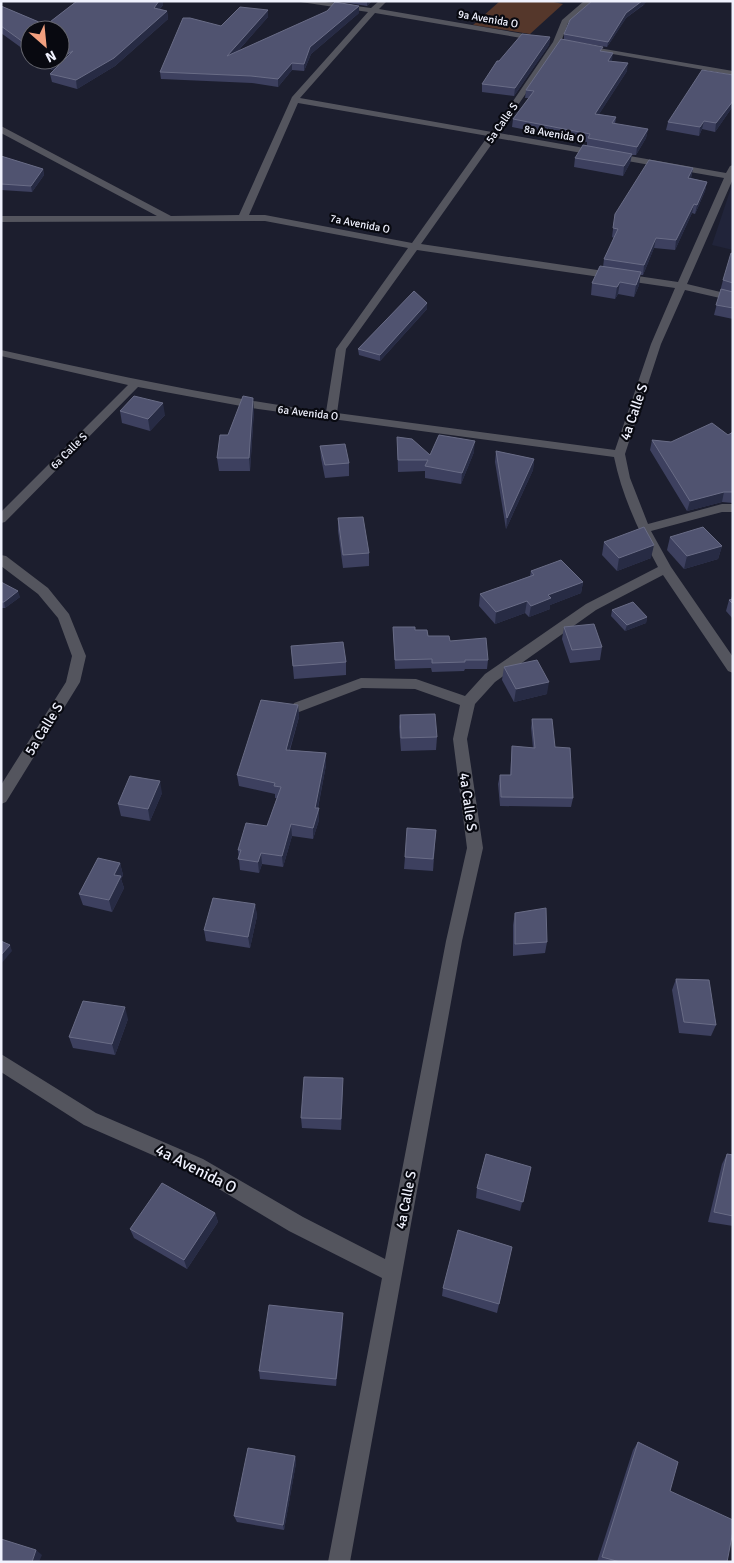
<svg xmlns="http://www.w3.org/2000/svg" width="734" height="1563" font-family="Signika,sans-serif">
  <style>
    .built { fill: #21243a }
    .green { fill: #55372b }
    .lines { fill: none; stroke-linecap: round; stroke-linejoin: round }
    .minor { fill: #54555e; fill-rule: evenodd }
    .wall { fill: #3d405f }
    .shaded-wall { fill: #272b44 }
    .building { fill: #505370; stroke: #696c86 }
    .labels { text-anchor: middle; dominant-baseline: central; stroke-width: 4.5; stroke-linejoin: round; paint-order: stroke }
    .far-street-label { font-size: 11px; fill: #f0f2fe; stroke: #080910 }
    .street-label { font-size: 14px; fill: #f0f2fe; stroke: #080910 }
    .near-street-label { font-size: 16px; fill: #f0f2fe; stroke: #080910 }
  </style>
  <rect width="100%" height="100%" fill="#1c1e2e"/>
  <path class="built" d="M733,182V250L712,245Z"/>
  <path class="green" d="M500,1H549L563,4L530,34L473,25Z"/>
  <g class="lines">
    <g class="minor">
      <path d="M294,1H318L371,8L379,1H387L379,9L542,37V41H539L375,13L300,98L492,132L553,42L562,20L584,1H592L568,23L561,42L499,133L726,173L730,166L733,165V179L687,284L733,295V301L685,290L661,344L625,454L630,478L648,524L722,504H733V512H722L651,531L671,567L733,657V673L728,671L663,575L596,610L495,682L475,704L467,739L483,848L462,941L350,1562H328L382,1278L289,1231L189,1171L84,1125L1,1072V1054L96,1113L203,1159L303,1217L385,1259L446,941L467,848L453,739L460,705L415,689L362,688L299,712L294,711L292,707L294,703L361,678L416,679L465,696L485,674L586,604L658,567C639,532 622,496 614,457L258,409L138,387L5,522L1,523V512L128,385L1,356V350C109,374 216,397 326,412L336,349L408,248L265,221L1,222V216H157L1,133V126L171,216L239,215L292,97L368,12ZM298,103L488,136L412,243L265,215H249ZM496,138L724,178L678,282L421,244ZM417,250L675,288L651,344L615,450L337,413L346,349Z"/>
      <path d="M581,45L733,71V75L584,49H581Z"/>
      <path d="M1,555L6,556L48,588L69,614L86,656L80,682L6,802L1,804V785L66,682L72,656L58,618L38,594L1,566Z"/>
    </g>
  </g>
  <g class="wall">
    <path d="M77,1H163V5L160,9L167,11L168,19L115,66L77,89L52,82L50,74L56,69L52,70L38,60H60L30,30V54L1,33V6L46,25Z"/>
    <path d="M342,1H372L367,6L342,2Z"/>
    <path d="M645,4L626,18L607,47L564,40V34Z"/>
    <path d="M359,13L311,54L304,71L292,70L278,87L252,83L161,79L160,72L221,26L268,17L238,51Z"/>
    <path d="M550,37L549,45L514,96L482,92V84L499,61Z"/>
    <path d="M603,51L612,61H611L627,71L599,114L616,117L615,124L648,129L646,138L636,155H632L630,163L623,176L574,167L575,158L587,146V142L512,127L513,119L529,98H525L526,90Z"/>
    <path d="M733,75V106L715,132L702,129L699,136L666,130L668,122Z"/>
    <path d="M1,156L43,169L44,175L32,192L1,190Z"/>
    <path d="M693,168L691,178L707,182L705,191L695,214L692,213L675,250L654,248L643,275H640L639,285L634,297L618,294L615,299L591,295L592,283L603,267L604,259L614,238L612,237L615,214Z"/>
    <path d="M733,254V319L714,315L723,280Z"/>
    <path d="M427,303V309L380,361L359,355L358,349Z"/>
    <path d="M254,410L250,471H219L217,458L228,435Z"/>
    <path d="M120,411L165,415L150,431L122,423Z"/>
    <path d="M733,432V503L722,502L687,511L650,450L652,440L671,442L728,435Z"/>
    <path d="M397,437L430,455L474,452L461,484L425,478V471L398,472Z"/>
    <path d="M320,446L349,463V476L325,478L321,458Z"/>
    <path d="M496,451L534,459L533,470L506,529L495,462Z"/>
    <path d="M338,518L369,553V566L343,568L338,531Z"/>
    <path d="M670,537L722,546L718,559L684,569L667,550Z"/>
    <path d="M604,542L651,558L617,571L602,555Z"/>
    <path d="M531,571L583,582L581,593L550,605V609L529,617L525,613L495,624L479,606L480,594L530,576Z"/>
    <path d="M1,582L20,597L5,608H1Z"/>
    <path d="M732,596H733V619L726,611L729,600L731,599Z"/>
    <path d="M612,610L647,617L646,623L625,631L611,616Z"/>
    <path d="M393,627L415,630L428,636L450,641L488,660L487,669H465L464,671L432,672L431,668L395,669Z"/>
    <path d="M564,627L602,647L600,660L570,663L562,639Z"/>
    <path d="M291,646L346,662V675L294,679Z"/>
    <path d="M504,667L547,694L514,702L502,680Z"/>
    <path d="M298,705L299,717L290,750L326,753V765L318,808L319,820L313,839L292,836L283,867L262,864L259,873L240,870L238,850L267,826L277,798H275V794L239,786L237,775Z"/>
    <path d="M400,715L437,737L436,750L401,751L399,727Z"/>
    <path d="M532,719L555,747L573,798L571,807L500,806L498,784L500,775H510L512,746L533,748L531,728Z"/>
    <path d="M162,793L150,821L121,816L118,804Z"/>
    <path d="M436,830L433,871L404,869L405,857Z"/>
    <path d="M120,863L123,875L121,879L124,888L112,912L83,905L79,894Z"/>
    <path d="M255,904L257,916L250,948L206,941L204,930Z"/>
    <path d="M515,913L547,942L545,953L513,956V925Z"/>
    <path d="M676,979L716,1025L711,1036L679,1033L672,990Z"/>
    <path d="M128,1019L115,1055L73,1048L69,1037Z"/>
    <path d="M343,1088L341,1130L302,1128L301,1118Z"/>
    <path d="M727,1154L733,1155V1226L708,1222L722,1164Z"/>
    <path d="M531,1167L520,1211L476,1198L477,1188Z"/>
    <path d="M215,1213L218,1222L187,1269L134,1238L130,1229Z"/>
    <path d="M512,1247L497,1313L442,1296L443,1288Z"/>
    <path d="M343,1322L336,1386L260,1379L259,1371Z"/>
    <path d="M638,1442L670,1491L727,1562H597L633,1450Z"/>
    <path d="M295,1456L296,1463L284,1530L237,1522L234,1516Z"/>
  </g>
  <g class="shaded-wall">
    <path d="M159,1H163V5L154,15V8Z"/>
    <path d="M367,1H372L367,6Z"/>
    <path d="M642,1H648L626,18L607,47L608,42L626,13Z"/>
    <path d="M359,6V13L311,54L304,71V64L310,47Z"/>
    <path d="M268,10V17L227,63V56Z"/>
    <path d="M167,11L168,19L115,66L77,89L76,80Z"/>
    <path d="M550,37L549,45L514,96L515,88Z"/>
    <path d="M73,51L75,59L52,70L51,62L55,60H60V58Z"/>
    <path d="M613,53L612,61L606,69L608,61Z"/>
    <path d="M292,63V70L278,87V79Z"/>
    <path d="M628,63L627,71L594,122L595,114Z"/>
    <path d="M733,101V106L715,132L716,123Z"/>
    <path d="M704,121L702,129L699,136L700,127Z"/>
    <path d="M648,129L646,138L636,155L637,147Z"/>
    <path d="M632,154L630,163L623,176L624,166Z"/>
    <path d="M693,168L691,177L686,187L688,178Z"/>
    <path d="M43,169L44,175L32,192L31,186Z"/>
    <path d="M707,182L705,191L695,214L697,205Z"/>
    <path d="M694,204L692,213L675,250L676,240Z"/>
    <path d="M656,238L654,248L643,275L644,265Z"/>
    <path d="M641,272L639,285L634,297L636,285Z"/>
    <path d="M620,282L618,294L615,299L617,287Z"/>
    <path d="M427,303V309L380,361V355Z"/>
    <path d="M253,398L254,410L250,471L249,458Z"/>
    <path d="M163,403L165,415L150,431L148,419Z"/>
    <path d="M475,441L474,452L461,484L462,473Z"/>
    <path d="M534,459L533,470L506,529L507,518Z"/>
    <path d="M724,492L722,502L687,511L690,501Z"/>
    <path d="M654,545L651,558L617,571L619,558Z"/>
    <path d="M722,546L718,559L684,569L687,556Z"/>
    <path d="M583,582L581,593L550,605V609L529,617L531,606L548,595Z"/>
    <path d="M18,591L20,597L5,608L4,602Z"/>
    <path d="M527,601L525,613L495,624L496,612Z"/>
    <path d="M647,617L646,623L625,631L627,625Z"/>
    <path d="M549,682L547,694L514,702L516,689Z"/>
    <path d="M298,705L299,717L286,761V750Z"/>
    <path d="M326,753V765L316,817L319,808V820L313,839V828L315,808Z"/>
    <path d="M160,781L162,793L150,821L148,809Z"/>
    <path d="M291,824L292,836L283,867L282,856Z"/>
    <path d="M261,853L262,864L259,873L258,862Z"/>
    <path d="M120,863L123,875L121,879L124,888L112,912L109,900L114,875Z"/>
    <path d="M255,904L257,916L250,948L248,937Z"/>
    <path d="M10,945L12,951L1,964V955Z"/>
    <path d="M125,1007L128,1019L115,1055L112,1044Z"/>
    <path d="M343,1078V1088L341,1130V1119Z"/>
    <path d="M215,1213L218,1222L187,1269L184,1260Z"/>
    <path d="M343,1313V1322L336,1386V1379Z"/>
    <path d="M295,1456L296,1463L284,1530L283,1525Z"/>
    <path d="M36,1550L42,1555L39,1562H32Z"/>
  </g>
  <g class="building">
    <path d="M77,1H159L154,8L167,11L114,58L76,80L50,74L73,51L60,58V30H30V47L1,26V6L46,25Z"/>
    <path d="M592,1H642L626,13L608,42L564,34L570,20Z"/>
    <path d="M335,2L359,6L310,47L304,64L292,63L278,79L251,76L160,72L183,18H190L221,26L240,7L268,10L227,56L327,11Z"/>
    <path d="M522,34L550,37L515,88L482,84L497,61H499Z"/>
    <path d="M561,39L603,47L600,51L613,53L608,61L628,63L595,114L616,117L612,123L648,129L637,147L588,138L590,134L513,119L534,91L526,90Z"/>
    <path d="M47,60H55L51,62Z"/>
    <path d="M702,70L733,75V101L716,123L704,121L700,127L668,122Z"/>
    <path d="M583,145L632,154L624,166L575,158Z"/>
    <path d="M1,156L43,169L31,186L1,184Z"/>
    <path d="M649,160L693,168L688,178L707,182L697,205L694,204L676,240L656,238L644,265L604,259L618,229L613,228L615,214Z"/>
    <path d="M731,253L733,254V283L723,280Z"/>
    <path d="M600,266L641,272L636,285L620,282L617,287L592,283Z"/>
    <path d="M721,289L733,292V308L716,305Z"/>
    <path d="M414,291L427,303L380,355L358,349Z"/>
    <path d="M134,396L163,403L148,419L120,411Z"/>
    <path d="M243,396L253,398L249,458H217L220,435H228Z"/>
    <path d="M712,423L728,435L733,432V492H724L690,501L652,440L671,442Z"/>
    <path d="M439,435L475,441L462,473L425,466L428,460H398L397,437L412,439L430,455Z"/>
    <path d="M345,444L349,463L325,465L320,446Z"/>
    <path d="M496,451L534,459L507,518Z"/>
    <path d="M363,517L369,553L343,555L338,518Z"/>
    <path d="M644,527L654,545L619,558L604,542Z"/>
    <path d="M703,527L722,546L687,556L670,537Z"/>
    <path d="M561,560L583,582L548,595L551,598L531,606L527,601L496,612L480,594L534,575L531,571Z"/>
    <path d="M1,582L18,591L4,602H1Z"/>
    <path d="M733,599V604L729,600Z"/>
    <path d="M633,602L647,617L627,625L612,610Z"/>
    <path d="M594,624L602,647L572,650L564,627Z"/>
    <path d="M393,627H415V630H427L428,636H449L450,641L486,638L488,660H465V662L432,663V659L395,660Z"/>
    <path d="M343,642L346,662L293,666L291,646Z"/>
    <path d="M537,660L549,682L516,689L504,667Z"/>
    <path d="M261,700L298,705L286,750L326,753L315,808H319L313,828L291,824L282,856L261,853L258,862L238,859L241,850H238L246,823L267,826L281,787L274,786L275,783L237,775Z"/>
    <path d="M435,714L437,737L401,738L400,715Z"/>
    <path d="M532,719H552L555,747L570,748L573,798L501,797L500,775H511L512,746L535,748Z"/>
    <path d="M130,776L160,781L148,809L118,804Z"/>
    <path d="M407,828L436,830L433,859L405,857Z"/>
    <path d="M98,858L120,863L114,875L121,876L109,900L79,894Z"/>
    <path d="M213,898L255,904L248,937L204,930Z"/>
    <path d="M546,908L547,942L515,944V913Z"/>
    <path d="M1,941L10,945L1,955Z"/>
    <path d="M676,979L709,980L716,1025L684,1022Z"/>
    <path d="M83,1001L125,1007L112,1044L69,1037Z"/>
    <path d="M304,1077L343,1078L341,1119L301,1118Z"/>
    <path d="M486,1154L531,1167L523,1202L477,1188Z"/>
    <path d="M727,1154L733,1155V1216L714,1212Z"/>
    <path d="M162,1183L215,1213L184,1260L130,1229Z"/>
    <path d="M458,1230L512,1247L499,1304L443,1288Z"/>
    <path d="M269,1305L343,1313L336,1379L259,1371Z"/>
    <path d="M638,1442L678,1462L670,1491L733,1520V1531L727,1562H620L602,1557Z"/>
    <path d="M248,1448L295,1456L283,1525L234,1516Z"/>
    <path d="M1,1539L36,1550L32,1562H1Z"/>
  </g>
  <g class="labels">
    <g class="far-street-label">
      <text transform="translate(488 19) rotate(10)">9a Avenida O</text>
      <text transform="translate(502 123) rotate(-55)">5a Calle S</text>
      <text transform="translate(554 134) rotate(10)">8a Avenida O</text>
      <text transform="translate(360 224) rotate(11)">7a Avenida O</text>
      <text transform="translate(308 413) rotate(7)">6a Avenida O</text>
      <text transform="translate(69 451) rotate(-45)">6a Calle S</text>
    </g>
    <g class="street-label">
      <text transform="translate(634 412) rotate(-71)">4a Calle S</text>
      <text transform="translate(44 729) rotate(-58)">5a Calle S</text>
      <text transform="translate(468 802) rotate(82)">4a Calle S</text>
      <text transform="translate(406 1200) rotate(-79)">4a Calle S</text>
    </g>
    <g class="near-street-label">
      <text transform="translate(196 1169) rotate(27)">4a Avenida O</text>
    </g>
  </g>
  <rect width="734" height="1563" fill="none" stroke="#f0f2fe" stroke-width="5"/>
  <g transform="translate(45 45) rotate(153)"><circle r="24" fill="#080910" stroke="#65666f"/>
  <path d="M0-4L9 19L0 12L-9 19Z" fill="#f2a07f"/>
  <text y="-8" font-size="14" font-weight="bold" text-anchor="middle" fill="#f0f2fe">N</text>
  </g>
</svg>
